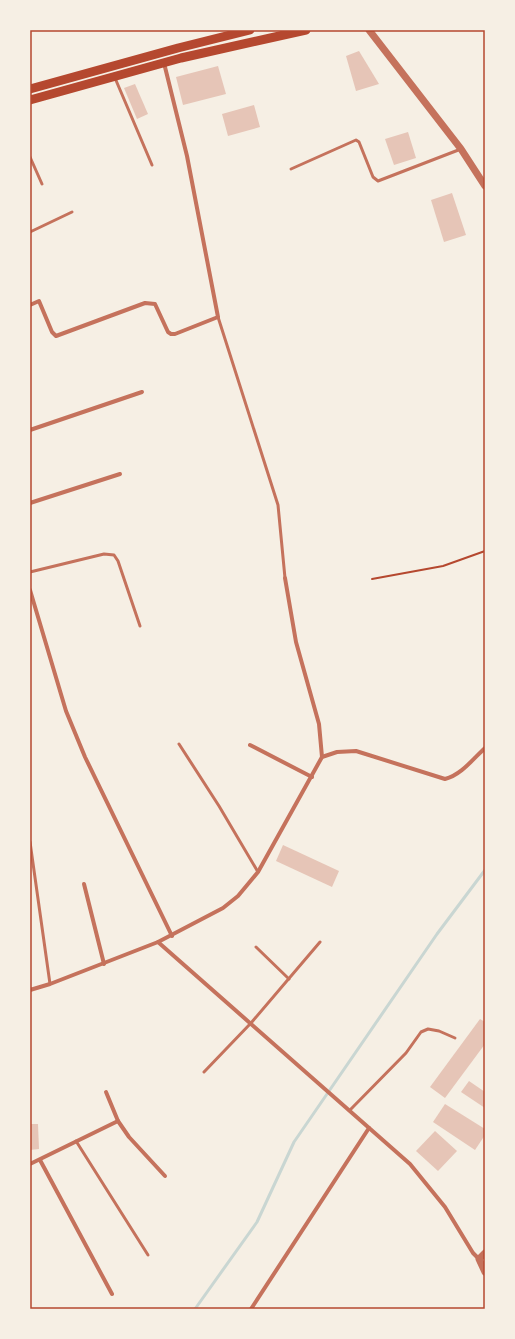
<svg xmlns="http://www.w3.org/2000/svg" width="515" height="1339" font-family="Inter,sans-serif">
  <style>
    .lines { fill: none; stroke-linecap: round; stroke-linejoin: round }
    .stream { stroke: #c9d6d2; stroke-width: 3 }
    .building { fill: #e6c5b7 }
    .path { stroke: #b5482f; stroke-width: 2 }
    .service { stroke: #c5725c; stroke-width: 3 }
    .minor { stroke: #c5725c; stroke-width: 4 }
    .tertiary { stroke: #c5725c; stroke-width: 7 }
    .primary { stroke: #b5482f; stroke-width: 9 }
    .neatline { fill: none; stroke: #b5482f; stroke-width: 1.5 }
  </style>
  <rect width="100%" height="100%" fill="#f6efe4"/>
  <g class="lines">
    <path class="stream" d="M195,1309L257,1222L294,1142L437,934L485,870"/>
  </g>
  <g class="building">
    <path d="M359,51L379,84L356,91L346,56Z"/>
    <path d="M218,66L226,94L183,105L176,77Z"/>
    <path d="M135,84L148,114L137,119L124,88Z"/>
    <path d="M254,105L260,127L228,136L222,114Z"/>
    <path d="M408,132L416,158L394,165L385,139Z"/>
    <path d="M452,193L466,235L444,242L431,200Z"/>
    <path d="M283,845L339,871L332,887L276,861Z"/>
    <path d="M480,1019L485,1022V1044L445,1098L430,1087Z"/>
    <path d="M469,1081L485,1092V1108L461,1092Z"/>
    <path d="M445,1104L485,1129V1135L475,1150L433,1122Z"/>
    <path d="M30,1124H38L39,1149L30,1150Z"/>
    <path d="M435,1131L457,1151L438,1171L416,1151Z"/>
  </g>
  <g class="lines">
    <path class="path" d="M372,579L443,566L485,551"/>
    <g class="service">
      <path d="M115,78L152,165"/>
      <path d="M30,157L42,184"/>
      <path d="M291,169L356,140L359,142L373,177L378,181L461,149"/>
      <path d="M30,232L72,212"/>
      <path d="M218,317L278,505L285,578"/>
      <path d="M30,572L104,554L114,555L118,561L140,626"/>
      <path d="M179,744L219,806L258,872"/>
      <path d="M30,842L50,984"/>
      <path d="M256,947L289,979"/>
      <path d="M204,1072L251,1023L320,942"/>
      <path d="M350,1110L406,1053L421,1032L428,1029L439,1031L455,1038"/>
      <path d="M76,1141L148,1255"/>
    </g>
    <g class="minor">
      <path d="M30,305L39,301L52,332L56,336L145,303L155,304L168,332L171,334H175L218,317L187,156L164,63"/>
      <path d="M30,430L142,392"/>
      <path d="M30,503L120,474"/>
      <path d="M285,578L296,642L319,724L322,757"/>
      <path d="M30,590L66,711L85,757L172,936"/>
      <path d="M250,745L312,777"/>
      <path d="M84,884L104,964"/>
      <path d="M158,942L410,1164L445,1207L473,1253L479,1259"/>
      <path d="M30,990L50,984L158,942L223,908L238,896L258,872L322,757L337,752L356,751L445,779C461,775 473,759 485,748"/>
      <path d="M106,1092L118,1121L129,1137L165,1176"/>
      <path d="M40,1160L112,1294"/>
      <path d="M30,1164L118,1121"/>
      <path d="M251,1309L369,1128"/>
    </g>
    <g class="tertiary">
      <path d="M369,30L461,149L485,186"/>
      <path d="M485,1253L479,1259L485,1272"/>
    </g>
    <g class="primary">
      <path d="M30,89L178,48L250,30"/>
      <path d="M30,100L181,58L306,30"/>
    </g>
  </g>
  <rect width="515" height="1339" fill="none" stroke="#f6efe4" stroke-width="62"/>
  <rect x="31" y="31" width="453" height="1277" class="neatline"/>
</svg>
